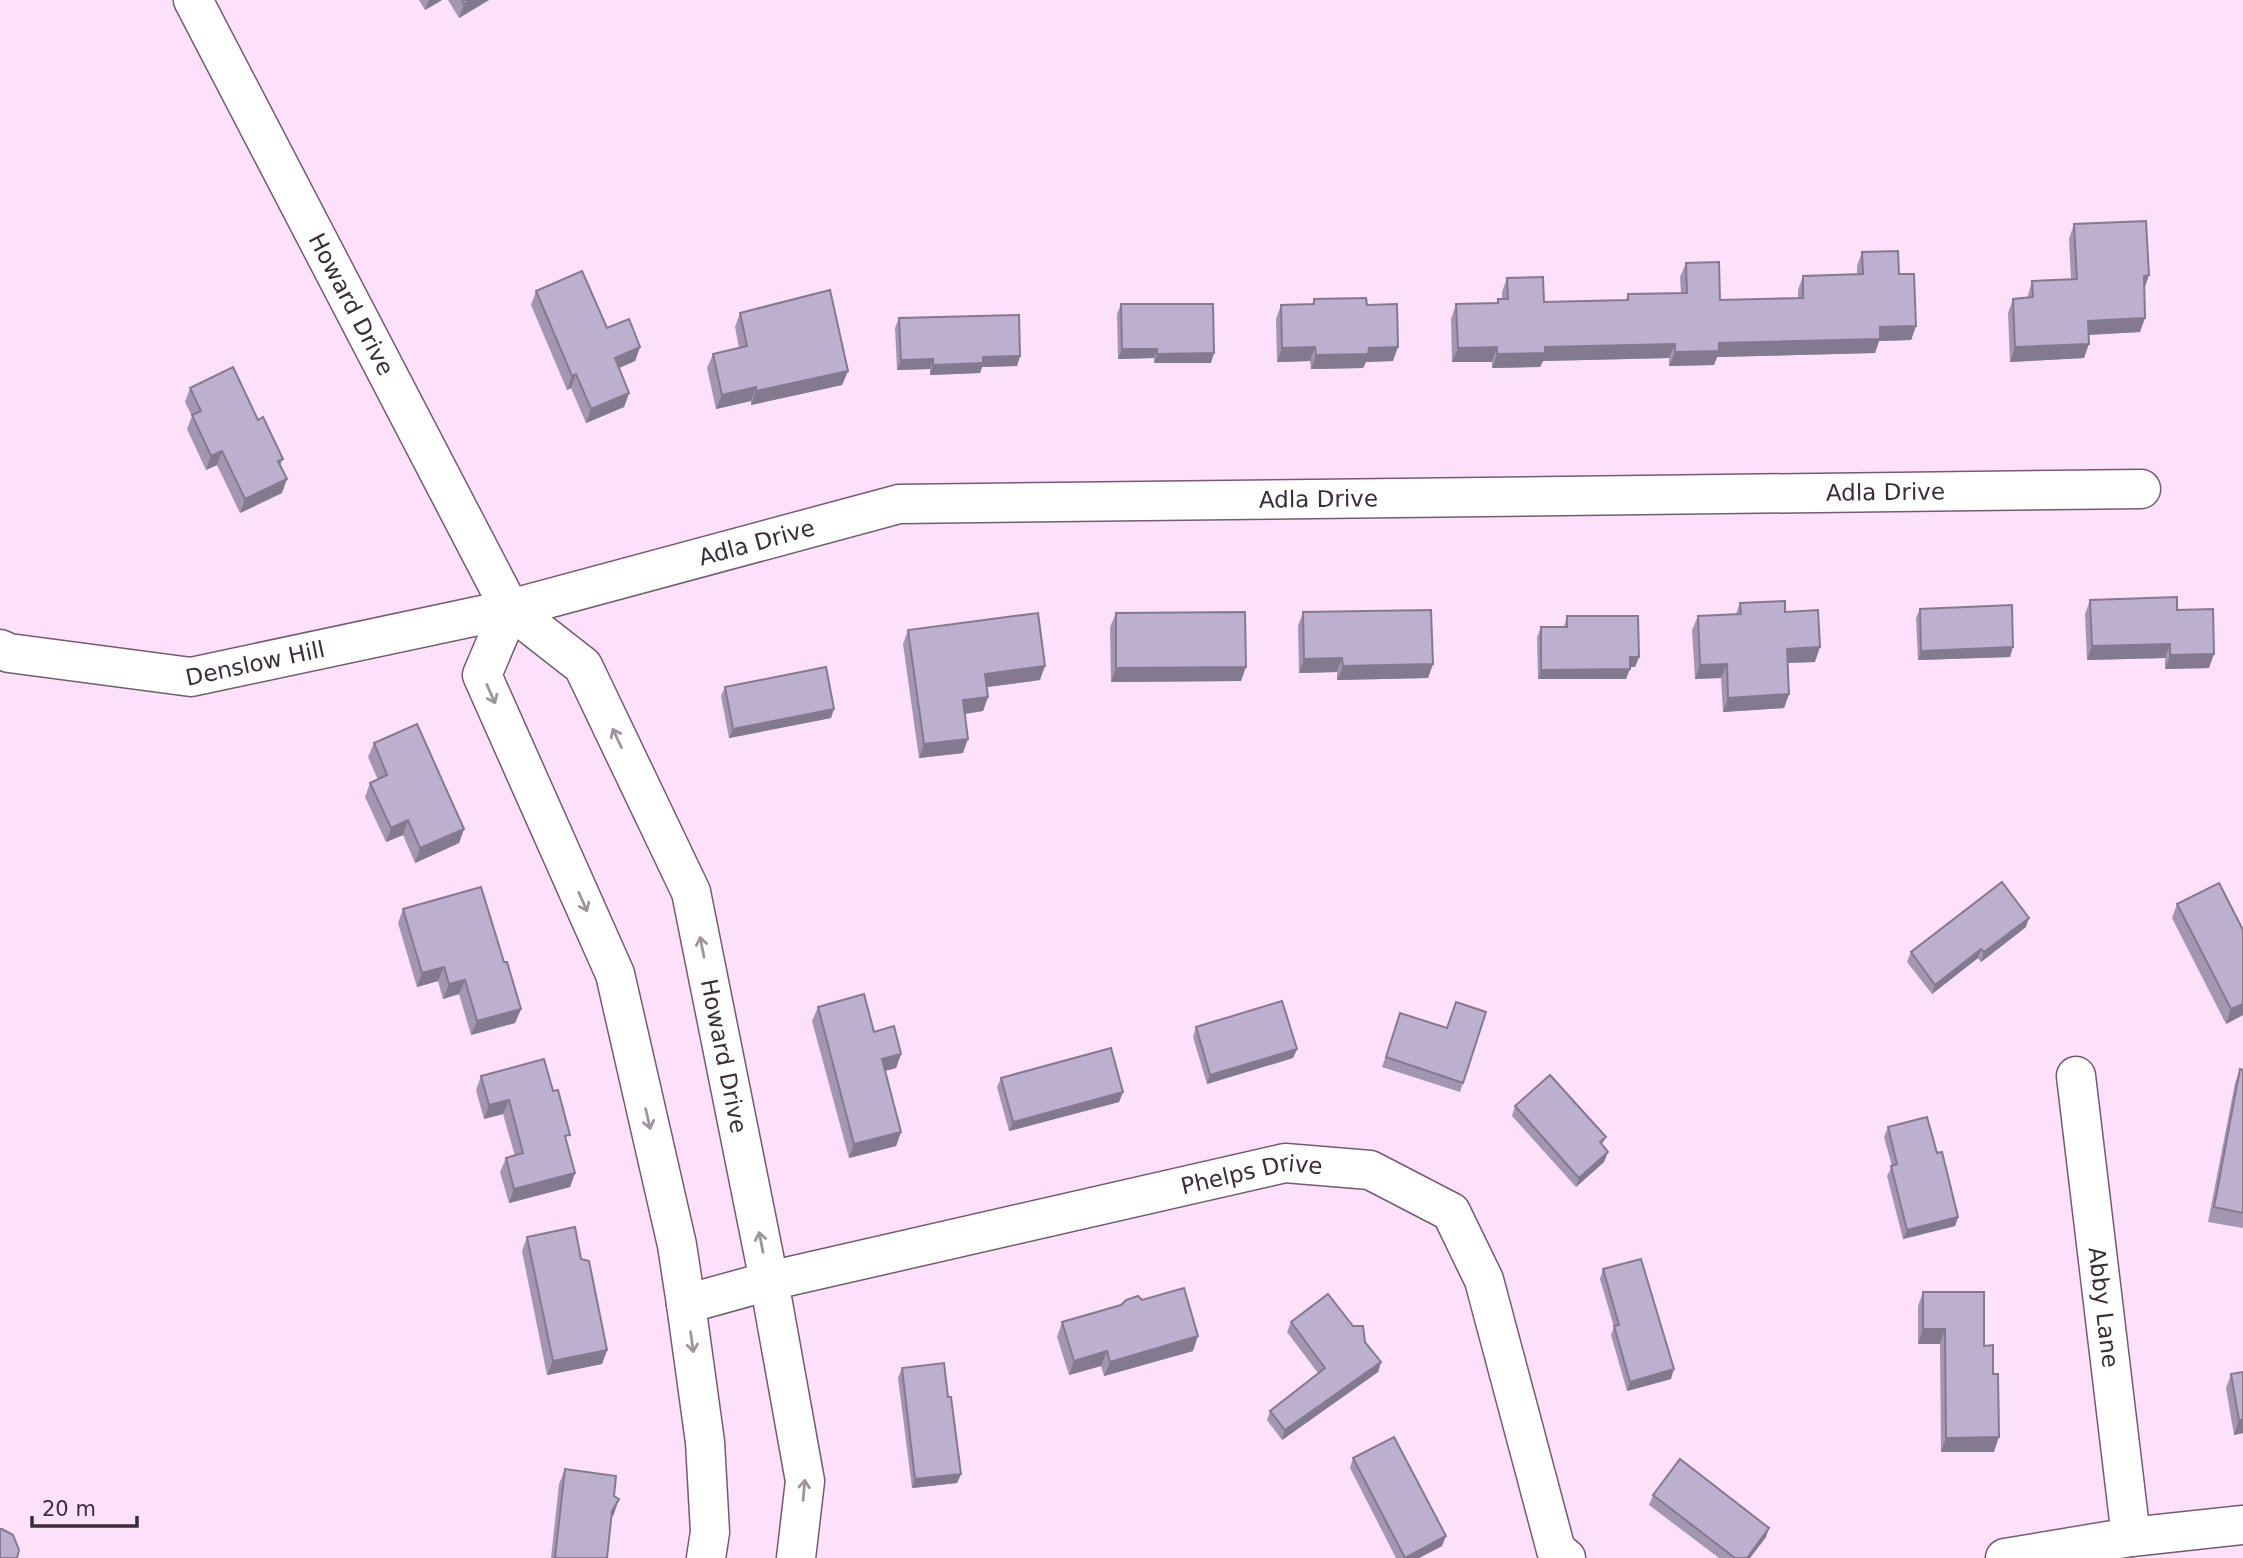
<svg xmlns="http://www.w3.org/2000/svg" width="2243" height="1558" font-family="'DejaVu Sans',sans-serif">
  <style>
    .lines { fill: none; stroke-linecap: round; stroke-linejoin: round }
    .minor-casing { stroke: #745b71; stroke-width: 41 }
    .tertiary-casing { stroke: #745b71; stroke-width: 41 }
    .minor { stroke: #fff; stroke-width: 38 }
    .tertiary { stroke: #fff; stroke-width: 38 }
    .wall { fill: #a396b1 }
    .shaded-wall { fill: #847a90 }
    .building { fill: #bdafce; stroke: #847a90; stroke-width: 2 }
    .oneway { stroke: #9c969c }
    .labels { text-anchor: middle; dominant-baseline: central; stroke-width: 7; stroke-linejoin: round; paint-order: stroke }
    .street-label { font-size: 23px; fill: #392e38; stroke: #fde0f9 }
  </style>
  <rect width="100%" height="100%" fill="#fde0f9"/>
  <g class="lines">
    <defs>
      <g id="minor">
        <path id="s1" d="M0,649L9,653L191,677L510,609L899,504L2141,489"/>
        <path id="s2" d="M2076,1076L2131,1537"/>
        <path id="s3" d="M686,1304L769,1281L1285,1163L1370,1170L1451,1212L1484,1280L1556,1550L1566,1558"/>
        <path d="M2005,1558L2131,1537L2243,1525"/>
      </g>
      <g id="tertiary">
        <path id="s4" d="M193,0L510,609L583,666L691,892L769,1281L805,1481L796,1558"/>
        <path d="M510,609L482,675L615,974L677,1245L686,1304L705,1442L710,1532L706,1558"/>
      </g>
    </defs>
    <use href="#minor" class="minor-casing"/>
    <use href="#tertiary" class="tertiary-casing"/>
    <use href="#minor" class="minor"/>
    <use href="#tertiary" class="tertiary"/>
  </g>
  <g class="wall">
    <path d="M419,0H442L425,10Z"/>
    <path d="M448,0H489L459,18Z"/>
    <path d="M2074,224L2144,288L2140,332L2089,335L2084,358L2010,362L2008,313L2013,299L2027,298L2032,281L2071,279L2069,239Z"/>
    <path d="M1862,252L1899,274L1916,326L1911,340L1879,341L1875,353L1717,357L1714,365L1669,366V358L1543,361L1540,367L1492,368V362H1452L1451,319L1456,304L1497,303L1498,299H1502V292L1507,278L1544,302L1626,300L1628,294L1681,293L1680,277L1686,263L1720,300L1798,298V290L1803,276L1857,274V266Z"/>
    <path d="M536,291L640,347L635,361L619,368L629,393L624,407L586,423L571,388L567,390L531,305Z"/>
    <path d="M1314,299L1367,305L1393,361L1366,362L1363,368L1311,369L1310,361L1277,362L1276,319L1281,305L1312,304Z"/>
    <path d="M1121,304L1211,363H1154V358L1118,359L1117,314Z"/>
    <path d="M740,313L848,371L842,385L751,405V401L716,409L707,368L713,354L739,348L735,327Z"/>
    <path d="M899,318L1020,356L1017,366L982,367L980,373L930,375V369L897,370L895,328Z"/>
    <path d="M190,388L258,420L283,459L280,466L282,493L240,513L217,465L206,470L187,429L192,416L185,402Z"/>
    <path d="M2090,600L2177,610L2209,668L2165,669V658L2087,660L2085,614Z"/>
    <path d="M1740,603L1785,612L1815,662L1787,663L1789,694L1784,708L1723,712L1721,678L1695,679L1692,630L1698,616L1736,614Z"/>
    <path d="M1920,609L2010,657L1918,660L1916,618Z"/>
    <path d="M1303,612L1433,664L1428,678L1337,680V672L1299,673L1298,626Z"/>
    <path d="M1116,613L1241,681L1111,682L1110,627Z"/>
    <path d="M1567,616L1639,657L1635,667H1630L1626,679H1538L1537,637L1541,627H1564Z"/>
    <path d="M908,630L1040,680L987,687L988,697L983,711L964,714L963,753L919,758L903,644Z"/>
    <path d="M725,687L831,718L729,738L721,696Z"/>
    <path d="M374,743L464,829L459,843L415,863L403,835L386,842L365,797L370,783L378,780L368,757Z"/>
    <path d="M2177,904L2243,1015L2226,1024L2172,918Z"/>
    <path d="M403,909L504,962L521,1009L515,1023L471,1035L459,994L443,999L438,981L417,987L398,923Z"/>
    <path d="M2026,927L1981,962L1978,958L1932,994L1907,962L1911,952Z"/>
    <path d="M818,1007L874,1032L901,1054L896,1068L885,1071L901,1132L896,1146L849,1158L812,1021Z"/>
    <path d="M1486,1012L1460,1092L1382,1067L1400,1013L1447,1028Z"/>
    <path d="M1196,1027L1297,1049L1293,1058L1207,1084L1193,1037Z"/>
    <path d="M2240,1069L2243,1070V1228L2208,1222L2235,1083Z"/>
    <path d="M481,1076L567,1143L575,1173L570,1187L509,1203L500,1172L506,1158L515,1156L503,1114L484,1119L476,1090Z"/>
    <path d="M1001,1078L1123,1092L1119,1102L1009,1131L997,1087Z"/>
    <path d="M1515,1106L1606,1137L1602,1145L1608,1152L1604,1162L1576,1187L1512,1116Z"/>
    <path d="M1888,1127L1937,1153L1958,1217L1955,1226L1903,1239L1887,1176L1892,1166L1884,1137Z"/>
    <path d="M527,1237L581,1259L607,1350L602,1364L547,1375L522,1251Z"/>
    <path d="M1603,1269L1671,1379L1627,1391L1611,1335L1614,1327L1600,1279Z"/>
    <path d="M1923,1292L1984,1346L1994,1452H1941L1940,1344H1918V1306Z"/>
    <path d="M1062,1322L1193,1351L1104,1376L1101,1366L1069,1375L1057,1337Z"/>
    <path d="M1291,1322L1365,1342L1381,1362L1378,1372L1282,1440L1267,1420L1270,1411L1318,1373L1287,1332Z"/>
    <path d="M902,1368L948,1397L961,1474L957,1483L912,1488L898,1378Z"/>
    <path d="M2231,1374L2243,1433L2234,1435L2226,1388Z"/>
    <path d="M1353,1458L1442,1546L1419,1558H1396L1350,1468Z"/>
    <path d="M565,1469L619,1499L611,1518L607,1558H551L559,1484Z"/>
    <path d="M1653,1495L1766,1537L1750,1558H1719L1649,1505Z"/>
  </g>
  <g class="shaded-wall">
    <path d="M429,0H442L425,10Z"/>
    <path d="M470,0H489L459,18L464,4Z"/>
    <path d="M2149,275L2144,290V276Z"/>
    <path d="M2145,318L2140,332L2083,335L2088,321Z"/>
    <path d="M1916,326L1911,340L1879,341L1875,353L1717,357L1714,365L1669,366L1675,352L1719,343L1880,327Z"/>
    <path d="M1675,344L1669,358L1543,361L1540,367L1492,368L1497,354L1545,347Z"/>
    <path d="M2089,344L2084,358L2010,362L2015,347Z"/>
    <path d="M640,347L635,361L610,372L615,358Z"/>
    <path d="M1315,347L1310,361L1277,362L1282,348Z"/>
    <path d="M1398,347L1393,361L1366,362L1363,368L1311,369L1316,355L1369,348Z"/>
    <path d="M1497,347L1492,362H1452L1458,348Z"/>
    <path d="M1122,349H1157L1154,358L1118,359Z"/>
    <path d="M1214,353L1211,363H1154L1157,354Z"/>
    <path d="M1020,356L1017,366L982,367L980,373L930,375L933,365L983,357Z"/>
    <path d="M933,359L930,369L897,370L901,360Z"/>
    <path d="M848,371L842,385L751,405L756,391Z"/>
    <path d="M576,374L571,388L567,390L572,376Z"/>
    <path d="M756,387L751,401L716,409L722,395Z"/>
    <path d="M629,393L624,407L586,423L591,409Z"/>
    <path d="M222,451L217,465L206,470L211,456Z"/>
    <path d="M287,479L282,493L240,513L245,499Z"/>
    <path d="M2170,644L2165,658L2087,660L2092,646Z"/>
    <path d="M1820,647L1815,662L1782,663L1787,649Z"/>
    <path d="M2013,647L2010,657L1918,660L1921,651Z"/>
    <path d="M2214,654L2209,668L2165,669L2170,655Z"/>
    <path d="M1630,657H1639L1635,667H1627Z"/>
    <path d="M1342,658L1337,672L1299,673L1304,659Z"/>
    <path d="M1433,664L1428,678L1337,680L1343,666Z"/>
    <path d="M1727,664L1721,678L1695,679L1700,665Z"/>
    <path d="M1045,666L1040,680L980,688L985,674Z"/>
    <path d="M1246,667L1241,681L1111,682L1116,668Z"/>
    <path d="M1630,669L1626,679H1538L1541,670Z"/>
    <path d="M1789,694L1784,708L1723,712L1728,698Z"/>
    <path d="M988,697L983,711L957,715L963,700Z"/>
    <path d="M834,709L831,718L729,738L733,729Z"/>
    <path d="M968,739L963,753L919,758L924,744Z"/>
    <path d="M408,820L403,835L386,842L391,828Z"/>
    <path d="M464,829L459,843L415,863L420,848Z"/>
    <path d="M2029,918L2026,927L1981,962L1984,952Z"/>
    <path d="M1981,949L1978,958L1932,994L1935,985Z"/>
    <path d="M444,967L438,981L417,987L422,973Z"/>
    <path d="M465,980L459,994L443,999L449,984Z"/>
    <path d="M2243,1004V1015L2226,1024L2231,1009Z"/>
    <path d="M521,1009L515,1023L471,1035L477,1021Z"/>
    <path d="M1297,1049L1293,1058L1207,1084L1210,1075Z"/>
    <path d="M901,1054L896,1068L877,1073L882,1059Z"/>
    <path d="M1123,1092L1119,1102L1009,1131L1013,1122Z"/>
    <path d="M509,1100L503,1114L484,1119L489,1105Z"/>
    <path d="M901,1132L896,1146L849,1158L854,1144Z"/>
    <path d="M1608,1152L1604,1162L1576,1187L1579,1178Z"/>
    <path d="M575,1173L570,1187L509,1203L514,1189Z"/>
    <path d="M1958,1217L1955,1226L1903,1239L1907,1230Z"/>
    <path d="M1923,1329H1945L1940,1344H1918Z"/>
    <path d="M1198,1336L1193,1351L1104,1376L1110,1362Z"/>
    <path d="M607,1350L602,1364L547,1375L553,1361Z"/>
    <path d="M1107,1351L1101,1366L1069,1375L1074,1361Z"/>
    <path d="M1381,1362L1378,1372L1282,1440L1285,1430Z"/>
    <path d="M1674,1369L1671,1379L1627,1391L1630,1382Z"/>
    <path d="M2239,1420H2243V1433L2234,1435Z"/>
    <path d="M1999,1437L1994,1452H1941L1946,1438Z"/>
    <path d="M961,1474L957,1483L912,1488L915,1479Z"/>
    <path d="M619,1499L614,1514L607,1526L612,1511Z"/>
    <path d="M1769,1528L1766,1537L1750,1558H1747Z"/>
    <path d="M1446,1536L1442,1546L1419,1558H1404Z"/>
  </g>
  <g class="building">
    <path d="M462,0H470L464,4Z"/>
    <path d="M2146,221L2149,275L2144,276L2145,318L2088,321L2089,344L2015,347L2013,299L2033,297L2032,281L2077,279L2074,224Z"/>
    <path d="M1898,251L1899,274H1914L1916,326L1880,327V339L1719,343V351L1675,352V344L1545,347V353L1497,354V347L1458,348L1456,304L1498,303V299H1508L1507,278L1543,277L1544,302L1628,300V294L1687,293L1686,263L1719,262L1720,300L1803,298V276L1863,274L1862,252Z"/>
    <path d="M582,271L607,328L629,319L640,347L615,358L629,393L591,409L576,374L572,376L536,291Z"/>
    <path d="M830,290L848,371L756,391V387L722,395L713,354L747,346L740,313Z"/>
    <path d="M1366,298L1367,305L1397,304L1398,347L1369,348L1368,354L1316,355L1315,347L1282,348L1281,305L1314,304V299Z"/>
    <path d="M1121,304H1213L1214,353L1157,354V349H1122Z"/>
    <path d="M1019,315L1020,356L983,357V363L933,365V359L901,360L899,318Z"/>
    <path d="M233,367L258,420L263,417L283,459L278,461L287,479L245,499L222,451L211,456L192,415L201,411L190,388Z"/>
    <path d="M2177,597V610L2213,609L2214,654L2170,655V644L2092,646L2090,600Z"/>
    <path d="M1785,601V612L1818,610L1820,647L1787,649L1789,694L1728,698L1727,664L1700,665L1698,616L1741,614L1740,603Z"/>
    <path d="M2012,605L2013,647L1921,651L1920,609Z"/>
    <path d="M1431,610L1433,664L1343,666L1342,658L1304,659L1303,612Z"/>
    <path d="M1245,612L1246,667L1116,668V613Z"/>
    <path d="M1038,613L1045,666L985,674L988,697L963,700L968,739L924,744L908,630Z"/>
    <path d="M1567,616H1638L1639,657H1630V669L1541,670V627H1567Z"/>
    <path d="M826,667L834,709L733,729L725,687Z"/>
    <path d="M417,724L464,829L420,848L408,820L391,828L370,783L387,775L374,743Z"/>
    <path d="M2002,882L2029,918L1984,952L1981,949L1935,985L1911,952Z"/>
    <path d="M2219,883L2243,930V1004L2231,1009L2177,904Z"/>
    <path d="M481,887L504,962H507L521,1009L477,1021L465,980L449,984L444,967L422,973L403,909Z"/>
    <path d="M864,994L874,1032L894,1026L901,1054L882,1059L901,1132L854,1144L818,1007Z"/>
    <path d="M1282,1001L1297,1049L1210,1075L1196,1027Z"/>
    <path d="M1456,1002L1486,1012L1463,1083L1386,1057L1400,1013L1447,1028Z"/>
    <path d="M1111,1048L1123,1092L1013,1122L1001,1078Z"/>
    <path d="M544,1059L553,1091L558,1090L570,1135L565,1136L575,1173L514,1189L506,1158L523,1153L509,1100L489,1105L481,1076Z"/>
    <path d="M2240,1069L2243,1070V1213L2214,1207Z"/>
    <path d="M1550,1075L1606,1137L1600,1142L1608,1152L1579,1178L1515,1106Z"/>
    <path d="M1927,1117L1937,1153L1942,1152L1958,1217L1907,1230L1891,1166L1897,1164L1888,1127Z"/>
    <path d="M575,1227L581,1259L589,1261L607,1350L553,1361L527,1237Z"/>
    <path d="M1641,1259L1674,1369L1630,1382L1614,1326L1619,1325L1603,1269Z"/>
    <path d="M1184,1288L1198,1336L1110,1362L1107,1351L1074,1361L1062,1322L1121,1305L1126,1300L1138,1296L1142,1300Z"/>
    <path d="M1923,1292H1984V1346L1993,1345V1374H1998L1999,1437L1946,1438L1945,1329H1923Z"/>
    <path d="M1328,1294L1353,1326H1363L1365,1342L1381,1362L1285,1430L1270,1411L1325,1368L1291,1322Z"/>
    <path d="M944,1363L948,1397H951L961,1474L915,1479L902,1368Z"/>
    <path d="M2243,1372V1420H2239L2231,1374Z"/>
    <path d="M1394,1437L1446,1536L1405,1558L1353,1458Z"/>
    <path d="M1680,1459L1769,1528L1747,1558H1735L1653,1495Z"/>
    <path d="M565,1469L616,1476L614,1496L619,1499L612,1511L607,1558H555Z"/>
    <path d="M0,1529H2L13,1535L19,1550L17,1558H0Z"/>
  </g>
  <defs><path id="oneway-shaft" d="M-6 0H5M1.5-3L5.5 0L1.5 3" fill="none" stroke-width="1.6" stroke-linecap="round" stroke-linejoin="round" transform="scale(1.75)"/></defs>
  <g class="oneway">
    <use href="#oneway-shaft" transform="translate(491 694) rotate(66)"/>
    <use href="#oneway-shaft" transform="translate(617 738) rotate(-115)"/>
    <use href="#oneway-shaft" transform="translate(583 902) rotate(66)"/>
    <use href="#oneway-shaft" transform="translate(702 947) rotate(-101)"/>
    <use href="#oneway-shaft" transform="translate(648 1119) rotate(77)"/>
    <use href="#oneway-shaft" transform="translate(761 1242) rotate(-101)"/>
    <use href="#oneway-shaft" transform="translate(692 1342) rotate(82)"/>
    <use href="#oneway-shaft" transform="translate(804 1490) rotate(-85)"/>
  </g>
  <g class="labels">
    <g class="street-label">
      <text stroke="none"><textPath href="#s4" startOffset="343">Howard Drive</textPath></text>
      <text stroke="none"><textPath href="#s1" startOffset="1909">Adla Drive</textPath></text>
      <text stroke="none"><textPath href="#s1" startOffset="1342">Adla Drive</textPath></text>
      <text stroke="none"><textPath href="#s1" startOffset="775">Adla Drive</textPath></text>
      <text stroke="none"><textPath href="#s1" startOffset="259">Denslow Hill</textPath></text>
      <text stroke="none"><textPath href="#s4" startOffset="1197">Howard Drive</textPath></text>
      <text stroke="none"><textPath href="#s3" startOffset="581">Phelps Drive</textPath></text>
      <text stroke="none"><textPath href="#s2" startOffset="233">Abby Lane</textPath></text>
    </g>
  </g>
  <path d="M32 1516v10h105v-10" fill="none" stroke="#392e38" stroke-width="3.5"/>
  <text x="42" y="1516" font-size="21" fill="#392e38" stroke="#fde0f9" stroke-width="5" paint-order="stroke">20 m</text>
</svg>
